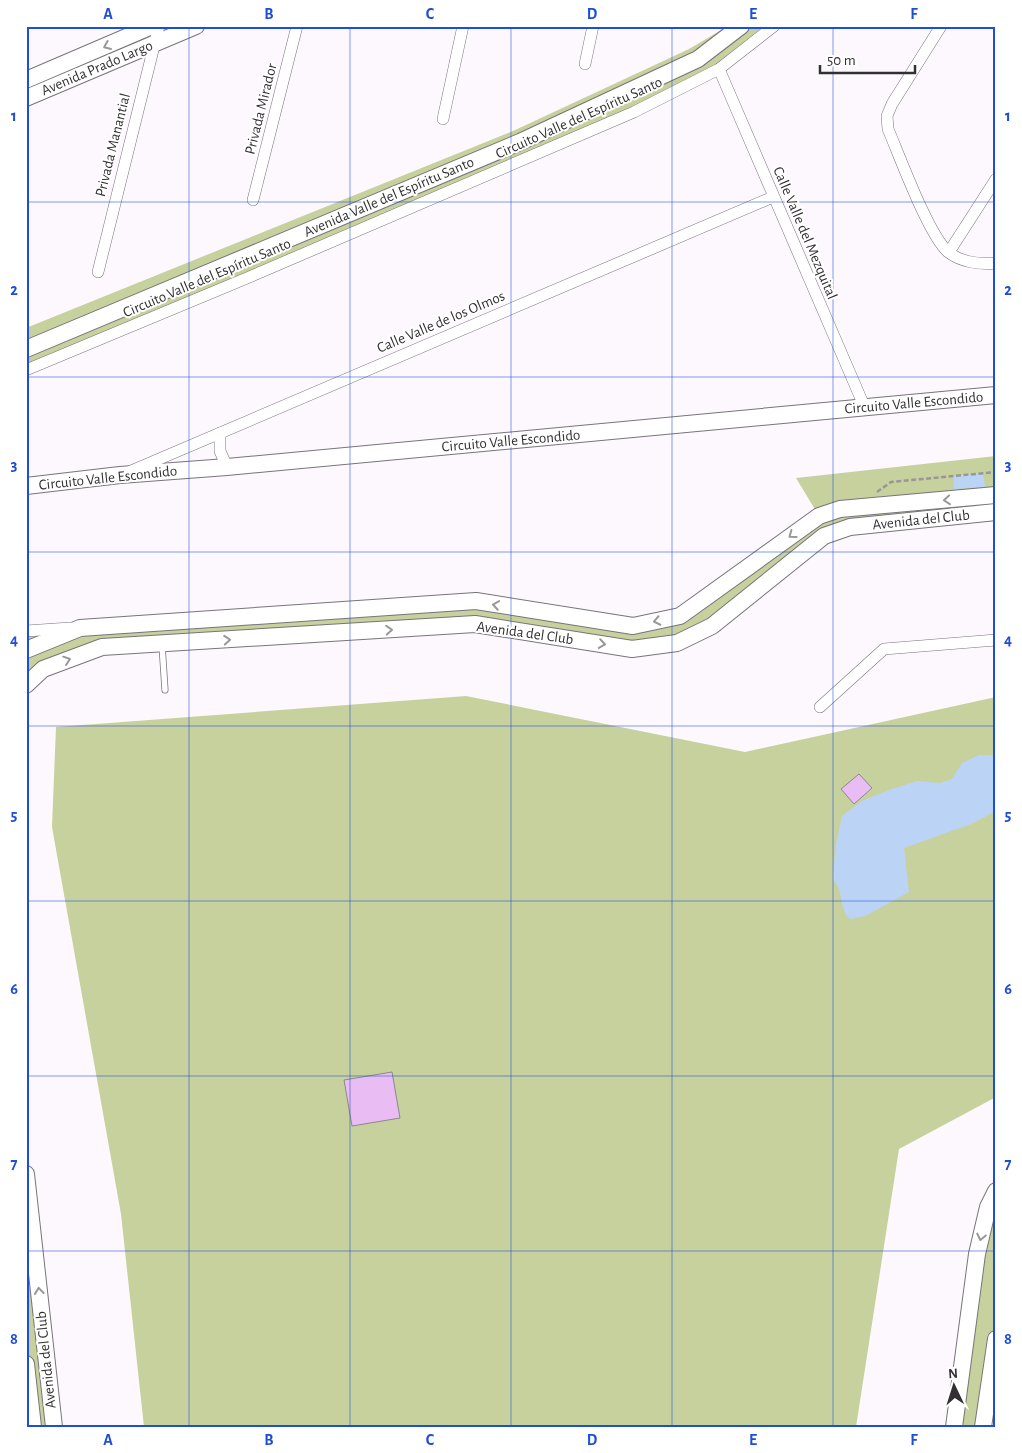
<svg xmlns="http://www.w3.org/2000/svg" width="1022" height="1453" font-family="'Alegreya Sans',sans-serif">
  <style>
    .green { fill: #c7d19d }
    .water { fill: #bbd4f6 }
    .building { fill: #e9bdf4; stroke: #8c888d }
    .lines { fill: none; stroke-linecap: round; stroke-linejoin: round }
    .lane-casing { stroke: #787479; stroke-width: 7 }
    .street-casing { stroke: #787479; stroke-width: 12 }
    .secondary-casing { stroke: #787479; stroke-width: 18 }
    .path { stroke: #9a969a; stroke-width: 2.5; stroke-dasharray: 5 2.5; stroke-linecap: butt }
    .lane { stroke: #fff; stroke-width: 5.5 }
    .street { stroke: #fff; stroke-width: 11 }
    .secondary { stroke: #fff; stroke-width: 16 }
    .oneway { stroke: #989898 }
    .grid { fill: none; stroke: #1d4ed8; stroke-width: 1; stroke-opacity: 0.55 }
    .labels { text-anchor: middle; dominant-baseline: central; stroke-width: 4; stroke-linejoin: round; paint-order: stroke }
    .street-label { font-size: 15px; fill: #323032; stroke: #fff }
    .neatline { fill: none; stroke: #1d4ed8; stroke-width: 2 }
    .grid-label { font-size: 16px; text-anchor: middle; font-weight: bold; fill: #1d4ed8 }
  </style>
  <rect width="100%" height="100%" fill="#fdf8fe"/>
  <g class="green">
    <path d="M728,26H774L719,69L26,370V328L513,131L689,49Z"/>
    <path d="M996,456V512L850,527L712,626L632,649L475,624L102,647L26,685V631L476,601L633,626L680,616L819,516L796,478Z"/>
    <path d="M466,696L745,752L996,697V1097L899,1149L856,1427H144L121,1214L52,827L56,727Z"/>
    <path d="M26,1174L54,1427H33L26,1364Z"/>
    <path d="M996,1191V1339L983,1427H954Z"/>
  </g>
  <g class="water">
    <path d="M983,473L985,487L954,489L953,476Z"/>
    <path d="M979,755H996V811L971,824L904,848L909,892L865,916L850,919C838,908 845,893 833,879L836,844L842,816L862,801L889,790L917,781L940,783L952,779L962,763Z"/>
  </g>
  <g class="building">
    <path d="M859,774L872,788L854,804L841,789Z"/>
    <path d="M392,1072L400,1118L352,1126L344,1080Z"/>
  </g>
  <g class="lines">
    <defs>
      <path id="lane" d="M162,645L165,690"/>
      <g id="street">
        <path d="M941,26L892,104L887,116L888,129C900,157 928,234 948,252C961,262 980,265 996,263"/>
        <path d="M585,64L593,26"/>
        <path d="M719,69L865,408"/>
        <path d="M443,119L463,26"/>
        <path d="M253,200L297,26"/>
        <path d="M949,252L996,179"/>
        <path d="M98,272L159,26"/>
        <path d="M26,370L254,275L634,112L719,69L774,26"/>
        <path d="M220,433V451L227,467"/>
        <path d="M131,471L773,197"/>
        <path d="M26,631L70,628"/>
        <path d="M820,707L884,649L996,640"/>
      </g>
      <g id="secondary">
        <path d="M26,80L152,26"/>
        <path d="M26,98L196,26"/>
        <path d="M26,349L520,142L698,59L741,26"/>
        <path d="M26,486L120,475L227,467L996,395"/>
        <path d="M26,650L80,628L476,601L633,626L680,616L819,516L840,509L996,495"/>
        <path d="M26,685L43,669L102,647L475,624L632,649L677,643L712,626L824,536L850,527L996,512"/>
        <path d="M26,1174L54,1427"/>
        <path d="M26,1364L33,1427"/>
        <path d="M954,1427L977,1254L988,1207L996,1191"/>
        <path d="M983,1427L996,1339"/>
      </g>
    </defs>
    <use href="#lane" class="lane-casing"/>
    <use href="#street" class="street-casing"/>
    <use href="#secondary" class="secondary-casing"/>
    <path class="path" d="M877,492L891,482L996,472"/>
    <use href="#lane" class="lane"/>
    <use href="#street" class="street"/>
    <use href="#secondary" class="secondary"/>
  </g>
  <defs><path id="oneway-chevron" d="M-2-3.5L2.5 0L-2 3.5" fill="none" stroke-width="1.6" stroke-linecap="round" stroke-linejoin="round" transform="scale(1.25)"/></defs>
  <g class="oneway">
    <use href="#oneway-chevron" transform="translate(107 46) rotate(157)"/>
    <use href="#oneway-chevron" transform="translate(947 500) rotate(175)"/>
    <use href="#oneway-chevron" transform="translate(792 535) rotate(144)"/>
    <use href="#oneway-chevron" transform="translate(496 605) rotate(-171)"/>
    <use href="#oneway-chevron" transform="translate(657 621) rotate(168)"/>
    <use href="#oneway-chevron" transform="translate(389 630) rotate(-4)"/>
    <use href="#oneway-chevron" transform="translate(227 640) rotate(-4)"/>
    <use href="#oneway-chevron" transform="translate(602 644) rotate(9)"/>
    <use href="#oneway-chevron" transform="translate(67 660) rotate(-19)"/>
    <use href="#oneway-chevron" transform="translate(981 1237) rotate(102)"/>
    <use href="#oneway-chevron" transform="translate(39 1291) rotate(-96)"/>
  </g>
  <path class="grid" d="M189,26V1427M350,26V1427M511,26V1427M672,26V1427M833,26V1427M26,202H996M26,377H996M26,552H996M26,726H996M26,901H996M26,1076H996M26,1251H996"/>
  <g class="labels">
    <g class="street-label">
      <text transform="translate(97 68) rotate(-23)">Avenida Prado Largo</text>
      <text transform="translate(261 109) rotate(-76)">Privada Mirador</text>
      <text transform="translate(579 118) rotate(-24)">Circuito Valle del Espíritu Santo</text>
      <text transform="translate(113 145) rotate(-76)">Privada Manantial</text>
      <text transform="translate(389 197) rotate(-23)">Avenida Valle del Espíritu Santo</text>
      <text transform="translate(805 233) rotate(67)">Calle Valle del Mezquital</text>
      <text transform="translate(207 278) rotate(-23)">Circuito Valle del Espíritu Santo</text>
      <text transform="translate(441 322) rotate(-23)">Calle Valle de los Olmos</text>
      <text transform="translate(914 403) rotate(-5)">Circuito Valle Escondido</text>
      <text transform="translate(511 441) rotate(-5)">Circuito Valle Escondido</text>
      <text transform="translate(108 478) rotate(-6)">Circuito Valle Escondido</text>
      <text transform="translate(921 520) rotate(-6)">Avenida del Club</text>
      <text transform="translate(525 633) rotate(8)">Avenida del Club</text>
      <text transform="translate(46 1360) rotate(-96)">Avenida del Club</text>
    </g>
  </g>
  <rect width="1022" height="1453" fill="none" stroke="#ffffff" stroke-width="55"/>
  <g transform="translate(954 1386) rotate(356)" stroke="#ffffff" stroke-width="4" paint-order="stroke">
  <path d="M0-4L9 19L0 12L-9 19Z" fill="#323032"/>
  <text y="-8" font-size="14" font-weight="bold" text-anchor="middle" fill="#323032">N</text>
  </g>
  <path d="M820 65v8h95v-8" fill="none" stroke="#323032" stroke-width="2.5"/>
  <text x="827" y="65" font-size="15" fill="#323032" stroke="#ffffff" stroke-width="4" paint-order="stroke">50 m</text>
  <rect x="28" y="28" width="966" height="1398" class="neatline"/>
  <g class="grid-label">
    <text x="108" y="19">A</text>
    <text x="269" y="19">B</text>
    <text x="430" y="19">C</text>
    <text x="592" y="19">D</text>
    <text x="753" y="19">E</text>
    <text x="914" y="19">F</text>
    <text x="14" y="121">1</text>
    <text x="1008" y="121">1</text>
    <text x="14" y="295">2</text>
    <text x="1008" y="295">2</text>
    <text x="14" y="470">3</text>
    <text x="1008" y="470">3</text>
    <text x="14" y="645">4</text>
    <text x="1008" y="645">4</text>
    <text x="14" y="820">5</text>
    <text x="1008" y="820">5</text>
    <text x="14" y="994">6</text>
    <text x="1008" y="994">6</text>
    <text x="14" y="1169">7</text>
    <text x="1008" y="1169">7</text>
    <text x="14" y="1344">8</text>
    <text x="1008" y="1344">8</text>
    <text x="108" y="1445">A</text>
    <text x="269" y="1445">B</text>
    <text x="430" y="1445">C</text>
    <text x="592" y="1445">D</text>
    <text x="753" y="1445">E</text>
    <text x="914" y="1445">F</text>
  </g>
</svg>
